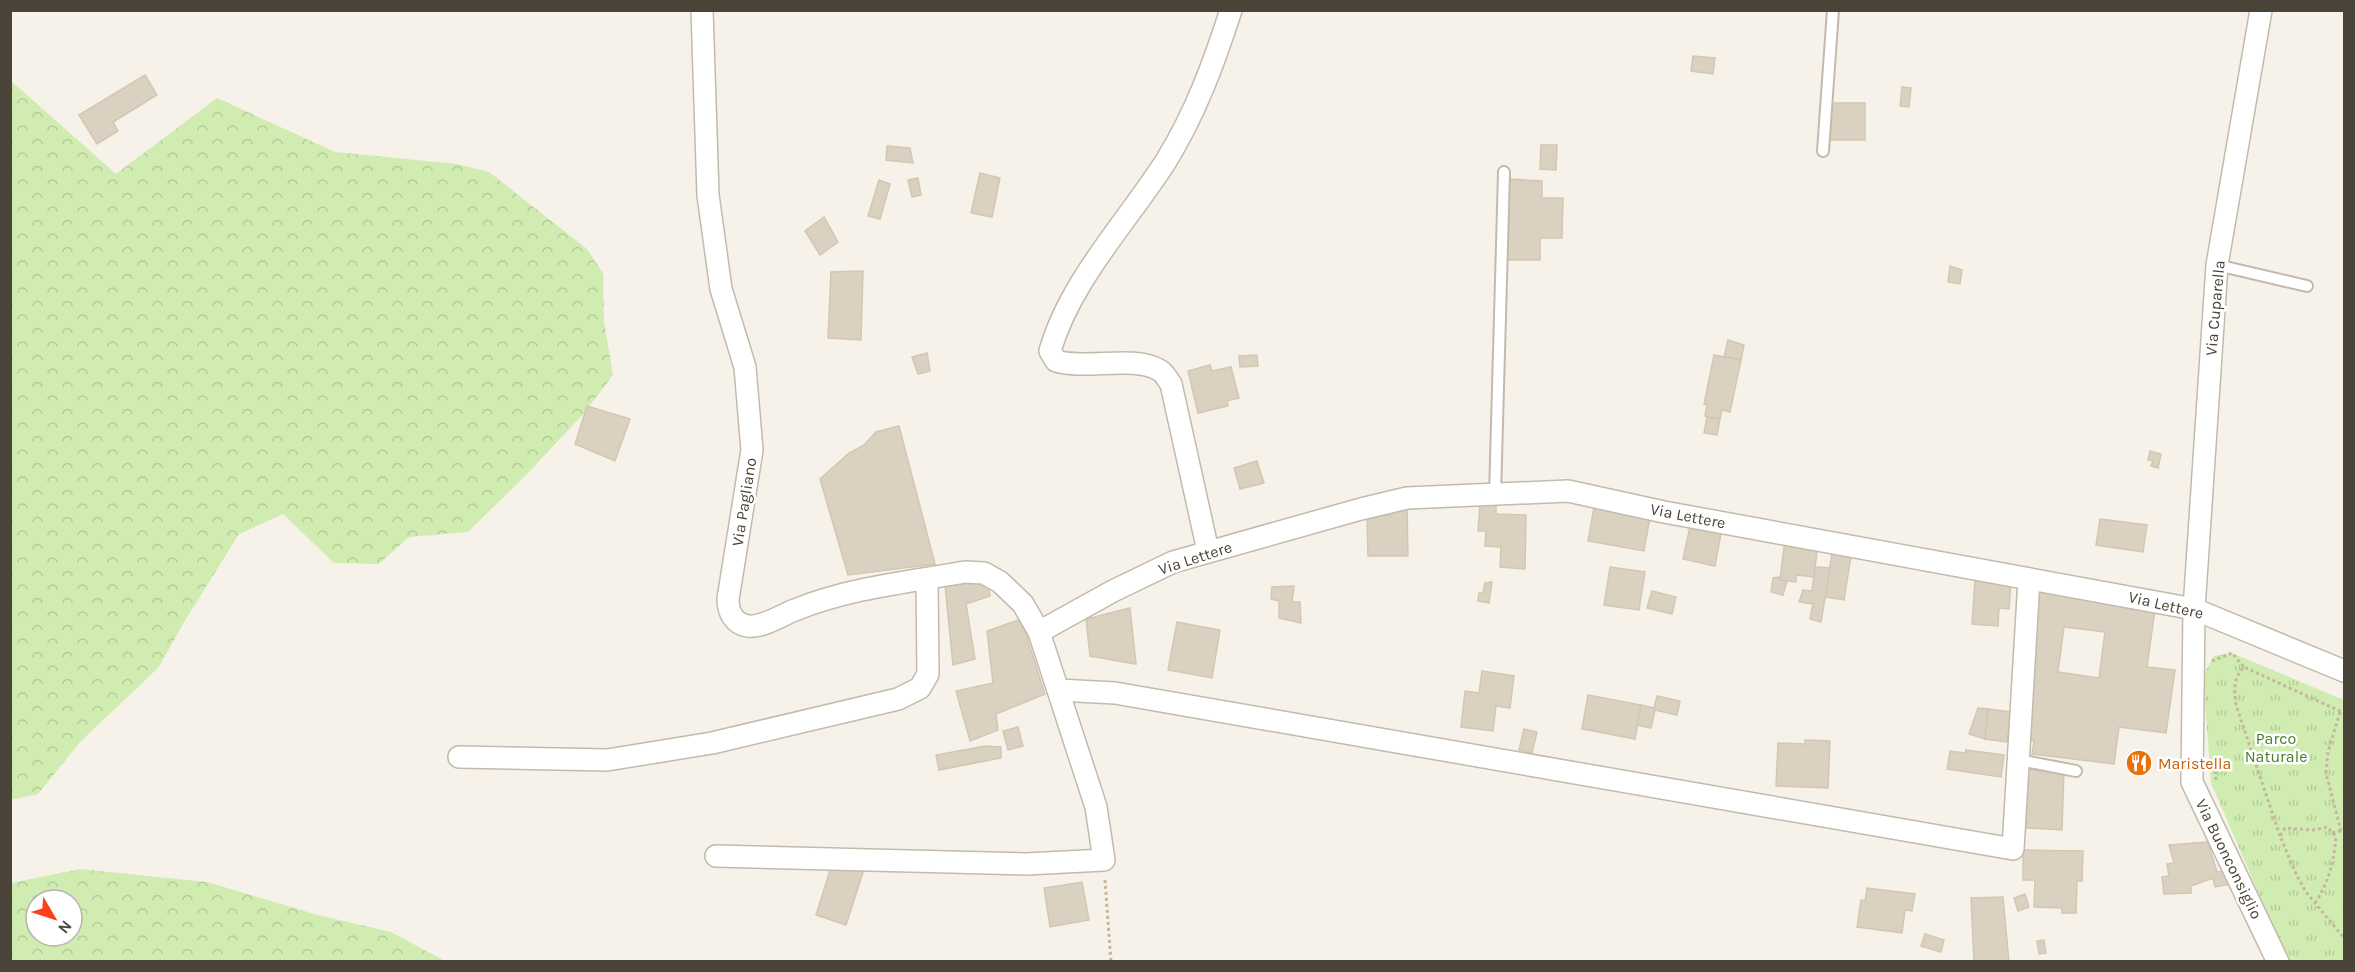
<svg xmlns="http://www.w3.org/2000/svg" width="2355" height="972" font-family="Karla,sans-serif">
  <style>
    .forest { fill: url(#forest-crowns); fill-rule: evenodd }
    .park { fill: url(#park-tufts) }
    .building { fill: #dbd1c1; stroke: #d3c7b1; stroke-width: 1.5; fill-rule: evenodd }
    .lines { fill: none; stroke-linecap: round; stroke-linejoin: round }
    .lane-casing { stroke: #c2bbac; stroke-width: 14 }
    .street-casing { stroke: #c2bbac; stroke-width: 24 }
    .path { stroke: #c4b79c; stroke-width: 3; stroke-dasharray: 3 3; stroke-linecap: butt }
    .lane { stroke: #fff; stroke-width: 10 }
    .street { stroke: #fff; stroke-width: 21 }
    .labels { text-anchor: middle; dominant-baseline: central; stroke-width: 5; stroke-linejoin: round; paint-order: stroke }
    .street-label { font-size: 16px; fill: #4a4337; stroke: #fff }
    .park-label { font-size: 16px; fill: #478026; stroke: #fff }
    .food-label { font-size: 16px; fill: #c56008; stroke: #fff; text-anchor: start }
  </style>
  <defs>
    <pattern id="forest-crowns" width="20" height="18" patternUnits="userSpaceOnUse" patternTransform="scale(1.5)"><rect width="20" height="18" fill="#d0ecb1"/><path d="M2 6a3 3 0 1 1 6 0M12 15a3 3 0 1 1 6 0" fill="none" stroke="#b4cc99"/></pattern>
    <pattern id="park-tufts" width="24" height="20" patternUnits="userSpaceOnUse" patternTransform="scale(1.5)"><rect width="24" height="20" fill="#d0ecb1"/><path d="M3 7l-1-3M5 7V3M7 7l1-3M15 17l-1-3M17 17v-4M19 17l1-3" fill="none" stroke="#b4cc99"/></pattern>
  </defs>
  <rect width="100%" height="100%" fill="#f6f2ea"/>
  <g class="forest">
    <path d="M10,80L116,174L217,98L335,152L457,164L489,172L586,248L603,273L604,321L613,375L585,412L529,472L468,532L409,537L379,564L334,563L283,514L239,534L186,619L158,668L81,741L38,794L11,800Z"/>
    <path d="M80,869L207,882L318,915L391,932L445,961H11V883ZM36,900H72V936H36Z"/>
  </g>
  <path class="park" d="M2232,653L2344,700V961H2288L2211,783L2203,676L2214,656Z"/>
  <g class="building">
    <path d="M1693,56L1715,58L1713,74L1691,71Z"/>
    <path d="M145,75L157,95L113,122L118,131L97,144L79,115Z"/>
    <path d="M1902,87L1911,88L1909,107L1900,106Z"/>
    <rect x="1830" y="103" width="35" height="37"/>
    <path d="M1541,145H1557L1556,170L1540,169Z"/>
    <path d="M887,146L910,148L913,163L886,160Z"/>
    <path d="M980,173L1000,178L992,217L971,213Z"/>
    <path d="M918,178L921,195L912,197L908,180Z"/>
    <path d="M1508,179L1542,181V198H1563L1562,238H1540V260H1507Z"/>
    <path d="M879,180L890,184L880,219L868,216Z"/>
    <path d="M824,217L838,242L820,255L805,231Z"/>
    <path d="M1950,266L1962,270L1960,284L1948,282Z"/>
    <path d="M863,271L861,340L828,338L831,272Z"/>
    <path d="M1728,340L1744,345L1741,360L1724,357Z"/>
    <path d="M927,353L930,371L918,374L912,357Z"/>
    <path d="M1257,355L1258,366L1240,367L1239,356Z"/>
    <path d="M1714,355L1741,360L1730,412L1722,410L1720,419L1705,416L1707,405L1704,404Z"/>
    <path d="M1210,365L1212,371L1231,367L1239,398L1227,401L1228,406L1198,413L1188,371Z"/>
    <path d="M587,406L630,419L615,461L575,444Z"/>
    <path d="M1707,417L1720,419L1717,435L1704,433Z"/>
    <path d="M899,426L935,564L848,575L820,479L849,453L864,445L876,432Z"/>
    <path d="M2150,451L2161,454L2158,468L2151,466L2153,461L2148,460Z"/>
    <path d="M1257,461L1264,483L1240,489L1234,468Z"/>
    <path d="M1480,504L1496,506V514L1526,515L1525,569L1500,567L1501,547L1485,546L1486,531H1478Z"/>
    <path d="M1391,506H1407L1408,556H1368L1367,516L1391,515Z"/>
    <path d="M1594,507L1650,517L1644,551L1588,541Z"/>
    <path d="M2100,519L2147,525L2143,552L2096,545Z"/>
    <path d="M1691,522L1722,528L1715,566L1683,559Z"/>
    <path d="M1785,539L1818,542L1814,577L1796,575V582L1780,580Z"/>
    <path d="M1833,547L1852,550L1844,600L1825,597Z"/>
    <path d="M1610,567L1645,572L1639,610L1604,605Z"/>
    <path d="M1815,567L1830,568L1821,622L1810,619L1813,604L1799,602L1803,590L1812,591Z"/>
    <path d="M1781,577L1780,580L1787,581L1783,595L1771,592L1773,578Z"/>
    <path d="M987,580L990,596L966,604L975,659L953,665L945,586Z"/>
    <path d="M1975,580L2011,583L2009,609L1999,608L1998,626L1972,624Z"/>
    <path d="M1492,582L1489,603L1478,601L1479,593H1483L1485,583Z"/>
    <path d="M1294,586L1292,602H1300L1301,623L1279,618V601L1271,599L1272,587Z"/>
    <path d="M2034,586L2156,602L2147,667L2175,670L2166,733L2119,727L2114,764L2032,754L2034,741L2026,740ZM2064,627L2105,632L2099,678L2058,672Z"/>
    <path d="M1652,591L1676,597L1672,614L1647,608Z"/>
    <path d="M1130,608L1136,664L1090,656L1086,619Z"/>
    <path d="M1021,619L1045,694L996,714L998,730L970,741L956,691L993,683L987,631Z"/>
    <path d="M1177,622L1220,630L1212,678L1168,670Z"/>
    <path d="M1482,671L1514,676L1510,708L1496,706L1493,731L1461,727L1465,691L1479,693Z"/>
    <path d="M1588,695L1641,705L1635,739L1582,729Z"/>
    <path d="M1657,696L1680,701L1677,715L1655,710L1651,728L1637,725L1641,705L1654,708Z"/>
    <path d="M1978,708L1988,709L1985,739L1969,734Z"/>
    <path d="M1988,709L2011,712L2007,742L1985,739Z"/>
    <path d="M1018,727L1023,746L1008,750L1003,731Z"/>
    <path d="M1524,729L1537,732L1532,753L1519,750Z"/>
    <path d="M1805,740L1830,741L1828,788L1776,786L1778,743L1805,744Z"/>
    <path d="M985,746L1001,747V758L939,770L936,755Z"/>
    <path d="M1966,750L2004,755L2001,777L1947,769L1950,751L1965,753Z"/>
    <path d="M2028,769L2064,770L2062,830L2026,828Z"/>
    <path d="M2208,842L2217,872L2226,871L2231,884L2215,887L2213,878L2191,886V893L2164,894L2162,877L2169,876L2167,864L2174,863L2169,845Z"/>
    <path d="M2023,850L2083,851L2082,881H2077L2076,913H2062V908L2034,907L2035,880H2023Z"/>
    <path d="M866,863L846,925L816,915L832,864Z"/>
    <path d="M1082,882L1089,920L1050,927L1044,888Z"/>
    <path d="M1867,888L1915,894L1912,911L1905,910L1902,933L1857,927L1861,900L1865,901Z"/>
    <path d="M2025,894L2029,907L2018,911L2014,898Z"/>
    <path d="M2003,897L2009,962H1974L1971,898Z"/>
    <path d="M1925,934L1944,940L1941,952L1921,946Z"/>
    <path d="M2044,940L2046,953L2039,954L2037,941Z"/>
  </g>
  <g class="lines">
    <defs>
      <g id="lane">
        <path d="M1823,151L1833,10"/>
        <path d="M2217,265L2307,286"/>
        <path d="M1495,496L1504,172"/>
        <path d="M2019,760L2076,771"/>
      </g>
      <g id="street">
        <path d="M702,10L708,195L721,289L745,367L752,450L728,599C728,612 734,624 748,626C763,628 781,615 795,610C849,588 908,582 965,572L984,573L1000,582L1023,604L1039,632L1096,807L1104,860L1026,864L716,856"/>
        <path d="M2261,10L2217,265L2194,609L2192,782L2278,962"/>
        <path d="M1208,551L1171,384C1167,379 1164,372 1159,370C1134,355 1086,370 1056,361L1050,351C1070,281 1127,222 1166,161C1195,114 1214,63 1231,10"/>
        <path d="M1039,632L1113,591L1173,562L1361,509L1407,498L1568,491L1664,512L2194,609L2344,671"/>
        <path d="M1058,690L1115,693L2013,849L2029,579"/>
        <path d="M459,757L607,760L712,743L898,699L920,688L928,674L927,579"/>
      </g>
    </defs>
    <use href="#lane" class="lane-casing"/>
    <use href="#street" class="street-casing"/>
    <g class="path">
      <path d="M2212,661L2232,653L2244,667"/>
      <path d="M2340,712L2328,752L2326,773L2341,831"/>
      <path d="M2214,759L2216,782"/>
      <path d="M2332,833L2344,830"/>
      <path d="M2280,836L2236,705C2234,690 2233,679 2244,667L2344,713"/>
      <path d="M1105,880L1111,962"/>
      <path d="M2315,903C2329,882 2334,861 2336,836L2327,827L2313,830L2285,828L2280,836L2297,876L2306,892L2344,938"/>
    </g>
    <use href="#lane" class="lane"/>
    <use href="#street" class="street"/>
  </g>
  <defs>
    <symbol id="restaurant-disc" viewBox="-11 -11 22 22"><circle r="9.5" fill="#e8710a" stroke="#fff"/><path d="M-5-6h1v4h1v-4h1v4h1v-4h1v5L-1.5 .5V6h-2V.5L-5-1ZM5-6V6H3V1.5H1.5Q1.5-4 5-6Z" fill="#fff"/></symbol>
  </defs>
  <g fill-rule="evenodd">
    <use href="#restaurant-disc" x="2124" y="748" width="30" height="30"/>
  </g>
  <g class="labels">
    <g class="street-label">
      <text transform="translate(2215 308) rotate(-85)">Via Cuparella</text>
      <text transform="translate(744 502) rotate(-81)">Via Pagliano</text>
      <text transform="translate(1688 516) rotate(11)">Via Lettere</text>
      <text transform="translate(1195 558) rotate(-18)">Via Lettere</text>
      <text transform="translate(2166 605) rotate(13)">Via Lettere</text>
      <text transform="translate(2229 859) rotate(64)">Via Buonconsiglio</text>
    </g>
    <g class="park-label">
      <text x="2276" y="738">Parco<tspan x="2276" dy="18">Naturale</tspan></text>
    </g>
    <g class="food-label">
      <text x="2158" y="763">Maristella</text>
    </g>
  </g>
  <rect width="2355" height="972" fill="none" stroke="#4a4337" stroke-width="24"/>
  <g transform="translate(54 918) rotate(129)"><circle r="28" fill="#ffffff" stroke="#b7b4af" stroke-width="1.5"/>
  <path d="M0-4.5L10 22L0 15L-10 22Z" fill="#ff3f17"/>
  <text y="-9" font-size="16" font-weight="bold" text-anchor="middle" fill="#4a4337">N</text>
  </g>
</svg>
